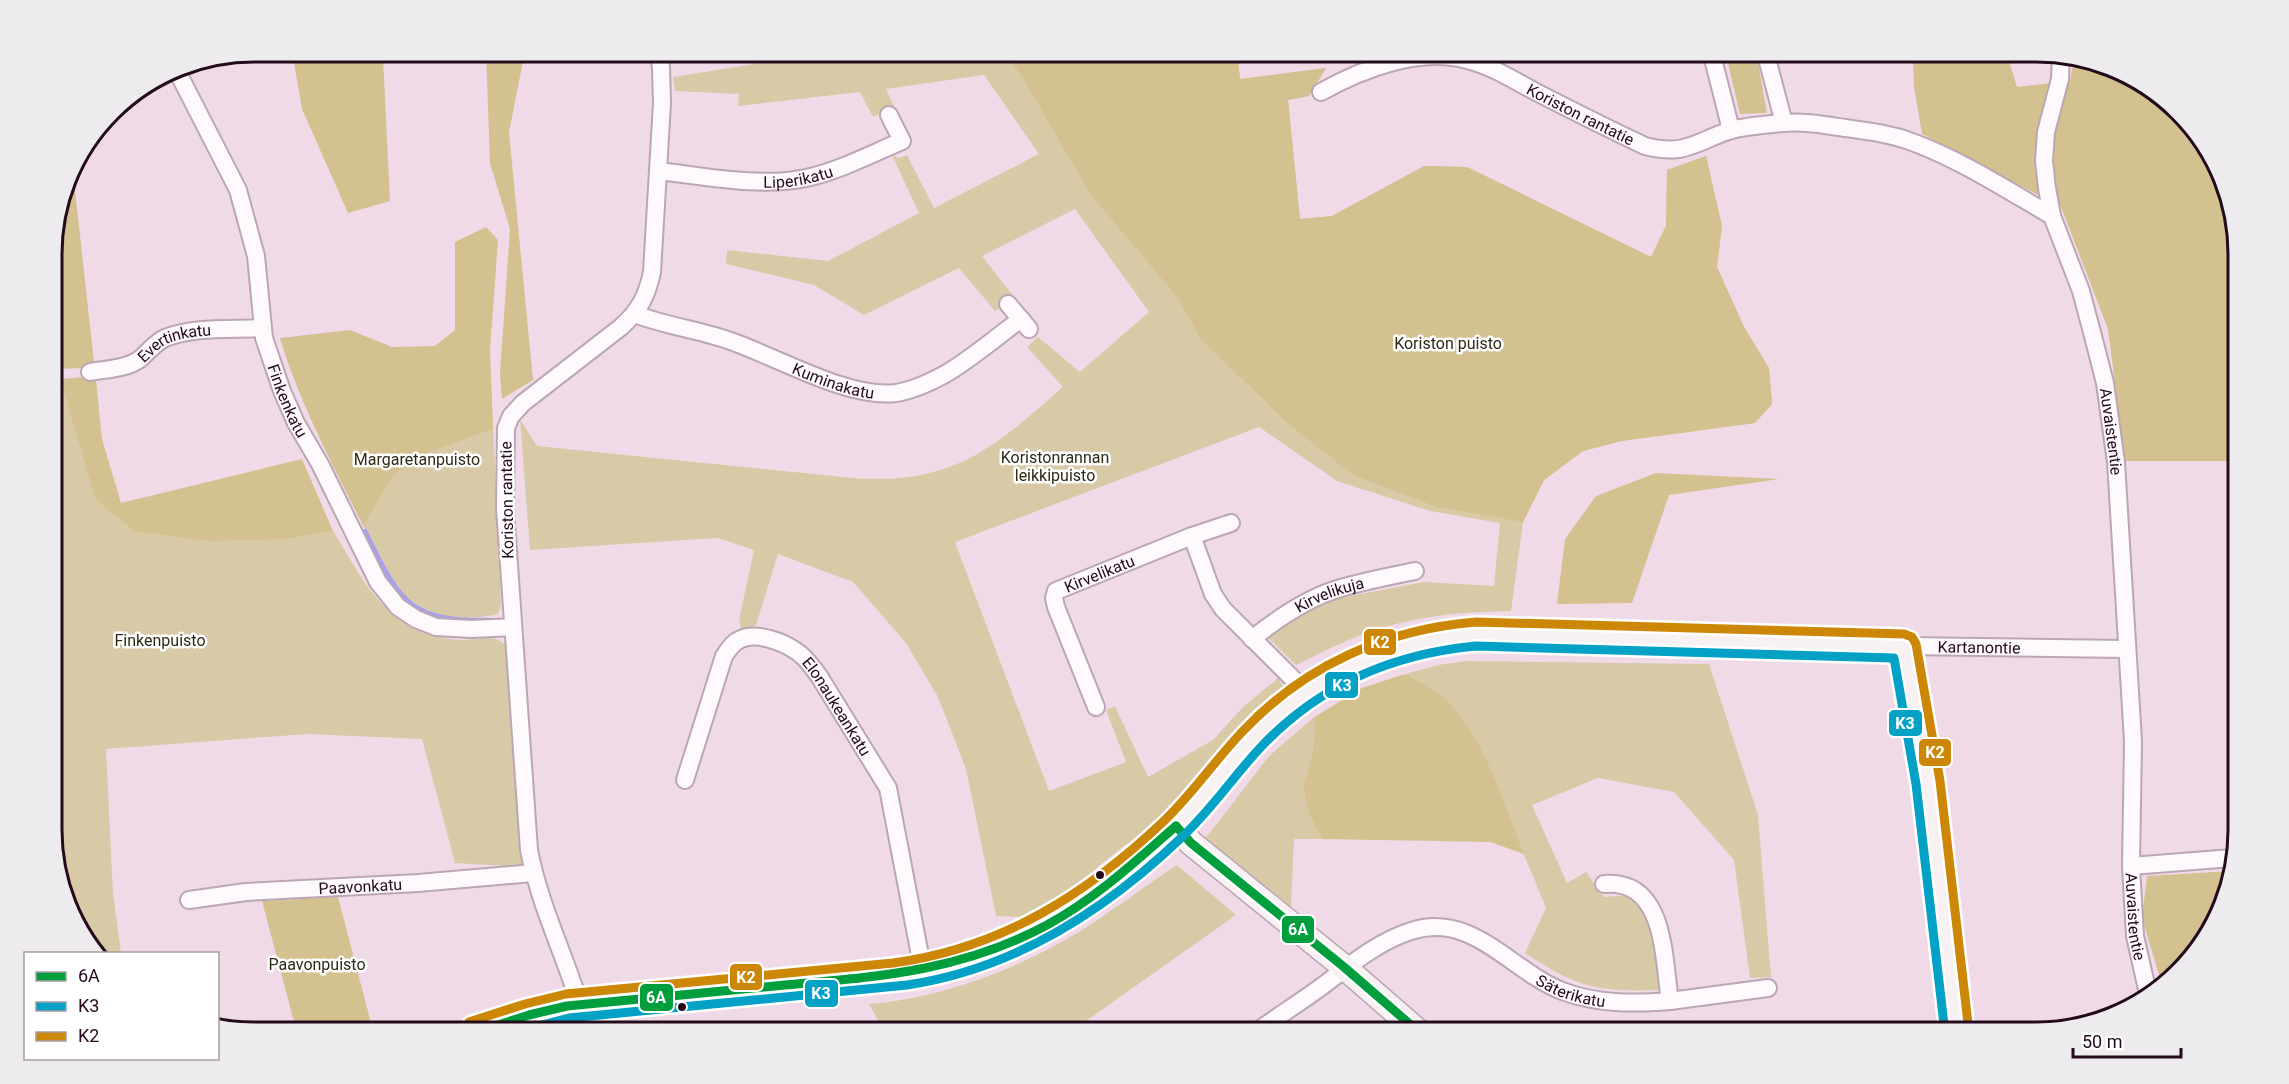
<svg xmlns="http://www.w3.org/2000/svg" width="2289" height="1084" font-family="Roboto,sans-serif">
  <style>
    .green { fill: #d9caa7 }
    .forest { fill: #d3c18f }
    .lines { fill: none; stroke-linecap: round; stroke-linejoin: round }
    .stream { stroke: #a7a0ef; stroke-width: 4.5 }
    .street-casing { stroke: #bda6b4; stroke-width: 20 }
    .secondary-casing { stroke: #bda6b4; stroke-width: 27 }
    .street { stroke: #fdf9fc; stroke-width: 16 }
    .secondary { stroke: #f7f1f2; stroke-width: 24 }
    .bus-1-casing { stroke: #fff; stroke-width: 14 }
    .bus-2-casing { stroke: #fff; stroke-width: 14 }
    .bus-3-casing { stroke: #fff; stroke-width: 14 }
    .bus-1 { stroke: #009e3d; stroke-width: 9 }
    .bus-2 { stroke: #02a1c5; stroke-width: 9 }
    .bus-3 { stroke: #cd8706; stroke-width: 9 }
    .bus-dot { fill: #230b1c; stroke: #fff; stroke-width: 2 }
    .labels { text-anchor: middle; dominant-baseline: central; stroke-width: 5; stroke-linejoin: round; paint-order: stroke }
    .street-label { font-size: 16px; fill: #230b1c; stroke: #fff }
    .park-label { font-size: 16px; fill: #2d2a14; stroke: #fff }
    .rim { fill: none; stroke: #230b1c; stroke-width: 3 }
    .line-badge { stroke: #fff; stroke-width: 2 }
    .badge-label { font-size: 16px; text-anchor: middle; font-weight: bold; fill: #fff }
  </style>
  <rect width="100%" height="100%" fill="#f1dae8"/>
  <g class="green">
    <path d="M835,51H1237L1240,79L1326,68L1309,96L1288,100L1300,219L1332,216L1424,166L1467,167L1651,257L1666,226L1667,170L1706,156L1722,226L1717,267L1744,327L1769,368L1772,404L1755,423L1621,441L1583,451L1544,480L1523,522L1511,611C1473,612 1437,614 1400,623C1363,631 1329,649 1296,665L1266,636L1300,615L1340,598L1424,582L1494,586L1500,523L1430,511L1337,481L1259,427L955,542L1049,791L1126,762L1106,710L1115,706L1148,777L1213,740L1243,707L1278,678L1287,693L1154,832L1125,845L1100,865L1059,907L1042,918L996,916L966,769L938,697L906,643L853,582L778,554L756,625L742,632L739,620L754,550L717,538L530,550L520,419L537,446L853,478C954,485 992,449 1063,387L1027,347L1038,337L1080,372L1149,312L1075,209L982,256L1014,297L995,311L959,268L864,315L814,285L726,264L727,250L828,261L919,213L892,155L899,158L907,155L934,208L1039,154L984,75L886,89L894,106L873,117L860,92L738,106L739,94L675,91L673,77Z"/>
    <path d="M280,338L367,381L491,380L501,605L498,614C482,618 445,621 430,616C414,610 400,592 391,578C376,554 364,527 351,501C324,448 297,395 280,338Z"/>
    <path d="M52,340L60,379L95,499L288,539L333,531C354,564 371,602 406,624C420,633 442,639 459,640C475,641 494,632 506,646L522,867L455,863L422,739L307,734L106,749L113,893L121,953H93L53,857Z"/>
    <path d="M1466,661L1709,664L1758,815L1771,977L1750,978L1734,860L1674,792L1598,778L1532,805L1567,883L1586,872L1604,897L1626,895L1640,907L1651,926L1659,990C1596,992 1578,988 1525,953L1546,908L1480,748L1464,720L1405,674L1438,665Z"/>
    <path d="M1313,718L1315,726L1312,755L1303,787L1308,812L1322,839H1294L1291,908L1202,843L1269,756Z"/>
    <path d="M1177,865L1236,915L1069,1033H885L869,1004C943,998 1015,970 1079,932C1112,911 1144,887 1177,865Z"/>
  </g>
  <g class="forest">
    <path d="M292,51H429L383,57L390,201L348,213L302,109Z"/>
    <path d="M486,51H525L509,132L533,380L502,399L500,373L510,229L490,163Z"/>
    <path d="M1005,51H1237L1240,79L1326,68L1309,96L1288,100L1300,219L1332,216L1424,166L1467,167L1651,257L1666,226L1667,170L1706,156L1722,226L1717,267L1744,327L1769,368L1772,404L1755,423L1621,441L1583,451L1544,480L1523,522L1437,507L1353,475L1286,422L1201,339L1178,298L1092,196L1025,82Z"/>
    <path d="M1725,51H1756L1767,113L1740,114Z"/>
    <path d="M1948,51H2006L2017,87L2070,81L2074,59L2113,67L2196,131L2236,228L2237,461H2125L2108,329L2061,207L1922,134L1914,87L1913,59Z"/>
    <path d="M72,163L94,362L83,368L58,369L52,340L51,240Z"/>
    <path d="M486,227L498,240L490,350L493,429L426,453L394,474L363,525C332,464 300,403 280,338L350,330L392,347L435,346L455,330V242Z"/>
    <path d="M85,377L96,379L102,439L121,503L302,459L333,531L288,539L208,541L134,531L95,499L60,379Z"/>
    <path d="M1656,473L1779,479L1669,495L1632,603L1557,604L1565,539L1596,496Z"/>
    <path d="M1405,674C1417,681 1430,687 1441,696C1482,728 1504,806 1524,854L1490,842L1322,839L1308,812L1303,787L1312,755L1315,726L1313,718L1362,688Z"/>
    <path d="M2230,871L2222,908L2196,954L2162,985L2142,918L2147,876Z"/>
    <path d="M338,897L372,1027L350,1033H297L262,901Z"/>
  </g>
  <g class="lines">
    <path class="stream" d="M365,531C400,601 407,622 491,620"/>
    <defs>
      <g id="street">
        <path d="M1711,51L1729,122V131"/>
        <path d="M1765,51L1784,123"/>
        <path id="s1" d="M2061,56L2060,79L2046,132L2044,161L2047,188L2052,216L2081,291L2093,336L2105,383L2116,462L2133,741L2131,866L2135,936L2149,998"/>
        <path id="s2" d="M175,67L238,190L256,256L264,338L282,391L296,423L320,464L378,582L398,607L416,619L436,627L471,629L513,627"/>
        <path id="s3" d="M1321,92C1362,69 1419,47 1467,60C1492,66 1515,81 1538,93C1573,111 1609,129 1645,146C1684,156 1694,143 1728,131C1744,126 1765,125 1782,123C1803,121 1825,125 1845,128C1867,131 1891,134 1912,142C1961,160 2007,190 2052,216"/>
        <path id="s4" d="M658,171C704,176 761,188 806,178C839,171 871,154 902,141L889,115"/>
        <path d="M1008,304L1029,329"/>
        <path id="s5" d="M635,314C668,327 703,330 736,343C780,359 850,399 896,393C914,390 931,382 947,373C971,359 998,336 1021,319"/>
        <path id="s6" d="M90,372C106,369 126,369 140,359C148,352 156,342 165,338C195,326 232,330 263,328"/>
        <path d="M1192,536L1213,594L1223,609L1306,692"/>
        <path id="s7" d="M1252,639C1278,618 1309,597 1341,588C1365,581 1390,576 1415,571"/>
        <path id="s8" d="M1904,646L2127,649"/>
        <path id="s9" d="M1096,707L1056,607L1054,598L1056,591L1192,536L1231,523"/>
        <path id="s10" d="M685,780L724,656C729,649 733,642 741,639C757,632 783,642 796,651C806,657 812,667 819,676L888,788L923,971"/>
        <path d="M2131,866L2232,858"/>
        <path id="s11" d="M189,900L246,892L418,883L533,873"/>
        <path d="M1670,1001L1768,988"/>
        <path d="M588,1033C573,971 541,913 529,850L505,508L506,428L511,416L523,403L621,327C639,311 647,296 652,272L662,103L661,67L658,51"/>
        <path id="s12" d="M1255,1033C1279,1015 1306,999 1329,981C1355,961 1380,941 1411,931C1472,911 1511,971 1562,991C1597,1004 1633,1004 1670,1001C1663,957 1666,879 1604,884"/>
      </g>
      <g id="secondary">
        <path d="M1176,826L1191,843L1344,967L1420,1033"/>
        <path d="M473,1033L529,1015L567,1006L894,975C924,971 954,966 982,955C1055,928 1118,881 1174,828C1202,801 1226,768 1252,739C1312,676 1389,638 1476,634L1690,639L1904,646L1928,782L1957,1033"/>
      </g>
    </defs>
    <use href="#street" class="street-casing"/>
    <use href="#secondary" class="secondary-casing"/>
    <use href="#street" class="street"/>
    <use href="#secondary" class="secondary"/>
    <defs>
      <g id="bus-1">
        <path d="M1176,826L1191,843L1344,967L1420,1033"/>
        <path d="M473,1033L529,1015L567,1006C636,999 706,993 775,986C872,977 958,973 1047,925C1095,899 1135,862 1176,826"/>
      </g>
      <path id="bus-2" d="M512,1033L569,1018L907,985C1014,969 1105,911 1182,837C1211,810 1233,777 1260,748C1319,685 1391,654 1476,646L1894,658L1916,784L1945,1033"/>
      <path id="bus-3" d="M469,1022L525,1004L566,994L893,963C1002,948 1086,895 1165,820C1194,792 1216,759 1243,731C1305,665 1387,629 1476,622L1904,634L1912,637L1916,644L1940,781L1969,1032"/>
    </defs>
    <use href="#bus-1" class="bus-1-casing"/>
    <use href="#bus-2" class="bus-2-casing"/>
    <use href="#bus-3" class="bus-3-casing"/>
    <use href="#bus-1" class="bus-1"/>
    <use href="#bus-2" class="bus-2"/>
    <use href="#bus-3" class="bus-3"/>
  </g>
  <g class="bus-dot">
    <circle cx="1100" cy="875" r="5"/>
    <circle cx="682" cy="1007" r="5"/>
  </g>
  <g class="labels">
    <g class="street-label">
      <text stroke="none"><textPath href="#s3" startOffset="279">Koriston rantatie</textPath></text>
      <text stroke="none"><textPath href="#s4" startOffset="141">Liperikatu</textPath></text>
      <text stroke="none"><textPath href="#s6" startOffset="92">Evertinkatu</textPath></text>
      <text stroke="none"><textPath href="#s5" startOffset="210">Kuminakatu</textPath></text>
      <text stroke="none"><textPath href="#s2" startOffset="356">Finkenkatu</textPath></text>
      <text stroke="none"><textPath href="#s1" startOffset="387">Auvaistentie</textPath></text>
      <text transform="translate(507 500) rotate(-91)">Koriston rantatie</text>
      <text stroke="none"><textPath href="#s9" startOffset="171">Kirvelikatu</textPath></text>
      <text stroke="none"><textPath href="#s7" startOffset="90">Kirvelikuja</textPath></text>
      <text stroke="none"><textPath href="#s8" startOffset="75">Kartanontie</textPath></text>
      <text stroke="none"><textPath href="#s10" startOffset="282">Elonaukeankatu</textPath></text>
      <text stroke="none"><textPath href="#s11" startOffset="172">Paavonkatu</textPath></text>
      <text stroke="none"><textPath href="#s1" startOffset="873">Auvaistentie</textPath></text>
      <text stroke="none"><textPath href="#s12" startOffset="364">Säterikatu</textPath></text>
    </g>
    <g class="park-label">
      <text x="1448" y="343">Koriston puisto</text>
      <text x="1055" y="457">Koristonrannan<tspan x="1055" dy="18">leikkipuisto</tspan></text>
      <text x="417" y="459">Margaretanpuisto</text>
      <text x="160" y="640">Finkenpuisto</text>
      <text x="317" y="964">Paavonpuisto</text>
    </g>
  </g>
  <path d="M0 0H2289V1084H0ZM254 62H2036A192 192 0 0 1 2228 254V830A192 192 0 0 1 2036 1022H254A192 192 0 0 1 62 830V254A192 192 0 0 1 254 62Z" fill="#edebed" fill-rule="evenodd"/>
  <path class="rim" d="M254 62H2036A192 192 0 0 1 2228 254V830A192 192 0 0 1 2036 1022H254A192 192 0 0 1 62 830V254A192 192 0 0 1 254 62Z"/>
  <g class="line-badge">
    <rect x="1363" y="628" width="34" height="28" rx="6" fill="#cd8706"/>
    <rect x="1324" y="671" width="35" height="28" rx="6" fill="#02a1c5"/>
    <rect x="1888" y="709" width="35" height="28" rx="6" fill="#02a1c5"/>
    <rect x="1918" y="738" width="34" height="29" rx="6" fill="#cd8706"/>
    <rect x="1281" y="915" width="34" height="29" rx="6" fill="#009e3d"/>
    <rect x="729" y="963" width="34" height="28" rx="6" fill="#cd8706"/>
    <rect x="804" y="979" width="35" height="29" rx="6" fill="#02a1c5"/>
    <rect x="639" y="983" width="35" height="29" rx="6" fill="#009e3d"/>
  </g>
  <g class="badge-label">
    <text x="1380" y="648">K2</text>
    <text x="1342" y="691">K3</text>
    <text x="1905" y="729">K3</text>
    <text x="1935" y="758">K2</text>
    <text x="1298" y="935">6A</text>
    <text x="746" y="983">K2</text>
    <text x="821" y="999">K3</text>
    <text x="656" y="1003">6A</text>
  </g>
  <rect x="24" y="952" width="195" height="108" fill="#ffffff" stroke="#a79da4" stroke-width="1.5"/>
  <rect x="36" y="972" width="30" height="9" fill="#009e3d" stroke="#a79da4" stroke-width="1.5"/>
  <text x="78" y="982" font-size="18" fill="#230b1c">6A</text>
  <rect x="36" y="1002" width="30" height="9" fill="#02a1c5" stroke="#a79da4" stroke-width="1.5"/>
  <text x="78" y="1012" font-size="18" fill="#230b1c">K3</text>
  <rect x="36" y="1032" width="30" height="9" fill="#cd8706" stroke="#a79da4" stroke-width="1.5"/>
  <text x="78" y="1042" font-size="18" fill="#230b1c">K2</text>
  <path d="M2073 1048v9h108v-9" fill="none" stroke="#230b1c" stroke-width="3"/>
  <text x="2082" y="1048" font-size="18" fill="#230b1c" stroke="#ffffff" stroke-width="4.5" paint-order="stroke">50 m</text>
</svg>
